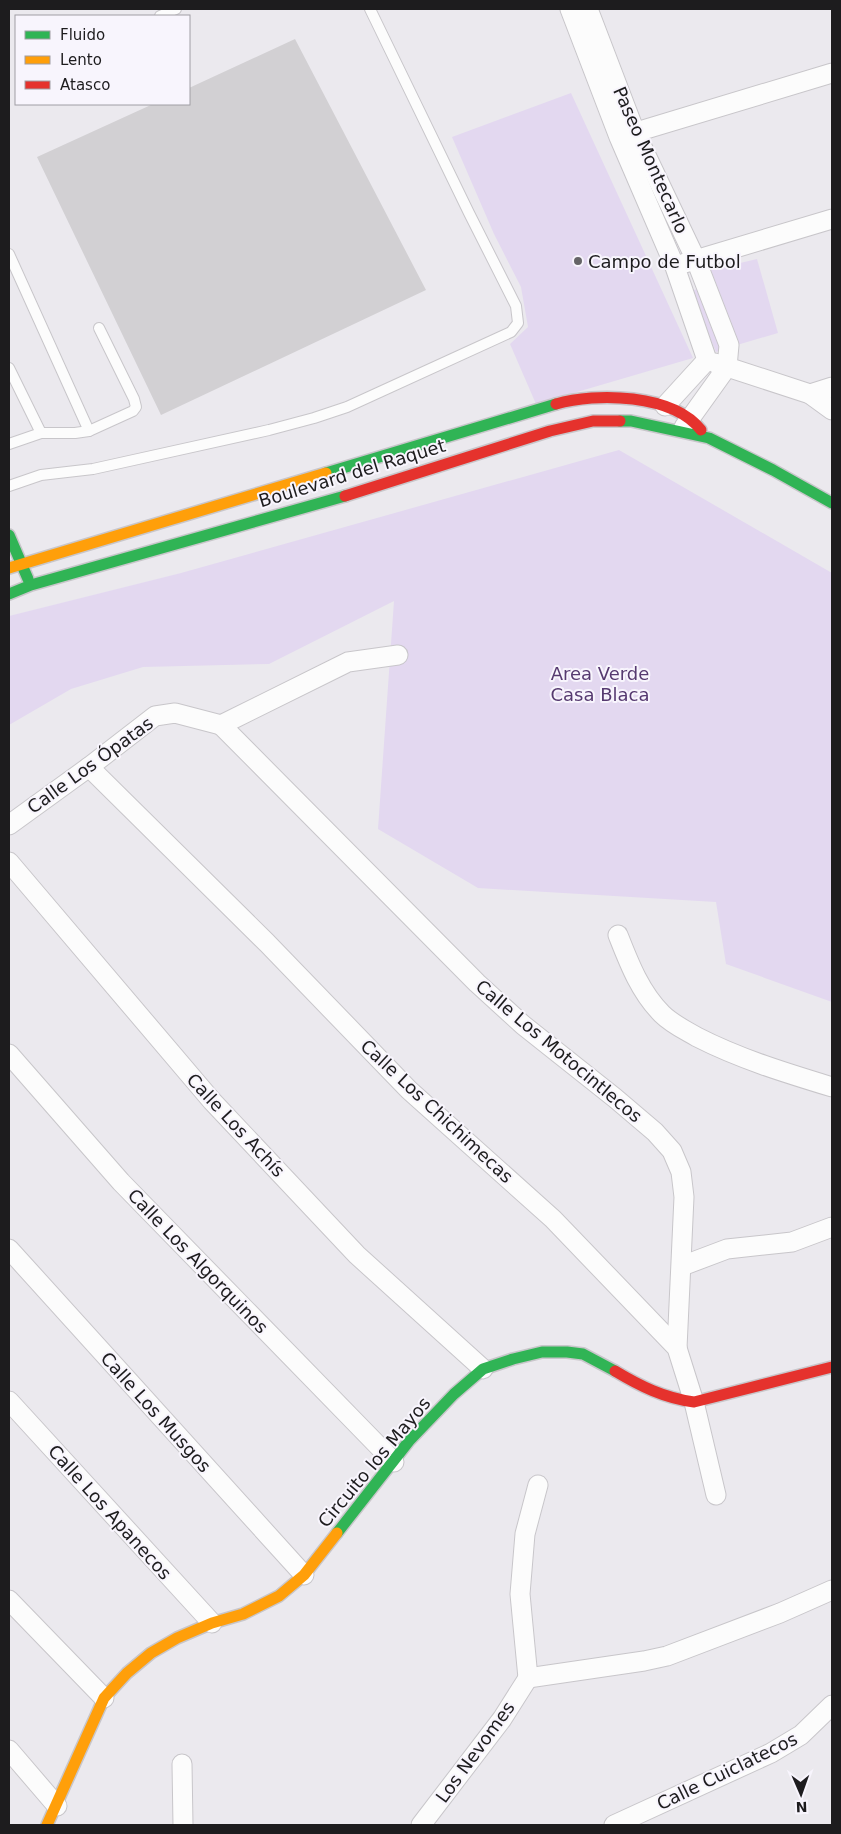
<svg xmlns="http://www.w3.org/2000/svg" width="841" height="1834" font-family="'DejaVu Sans',sans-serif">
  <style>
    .green { fill: #e3d8f0 }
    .building { fill: #d2d0d3 }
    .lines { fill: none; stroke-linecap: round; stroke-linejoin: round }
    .lane-casing { stroke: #c8c6ca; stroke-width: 12 }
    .street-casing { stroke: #c8c6ca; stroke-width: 21 }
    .fast-casing { stroke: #c8c6ca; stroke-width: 14 }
    .slow-casing { stroke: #c8c6ca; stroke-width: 14 }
    .jam-casing { stroke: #c8c6ca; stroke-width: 14 }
    .lane { stroke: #fcfcfc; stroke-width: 10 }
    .street { stroke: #fcfcfc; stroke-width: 19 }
    .fast { stroke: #30b455; stroke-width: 11 }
    .slow { stroke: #ff9f0a; stroke-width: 11 }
    .jam { stroke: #e5322d; stroke-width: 11 }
    .poi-dot { fill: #656467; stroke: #f8f5fd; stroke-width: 2 }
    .labels { text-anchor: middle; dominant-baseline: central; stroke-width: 4; stroke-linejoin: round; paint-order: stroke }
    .street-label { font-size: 18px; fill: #1d1c1e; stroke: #f8f5fd }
    .poi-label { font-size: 18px; fill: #1d1c1e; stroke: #f8f5fd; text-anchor: start }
    .park-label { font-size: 18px; fill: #563a70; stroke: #f8f5fd }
  </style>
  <rect width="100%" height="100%" fill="#ebe9ee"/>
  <g class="green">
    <path d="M571,93L693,358L536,404L510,344L528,327L521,287L494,234L452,137Z"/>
    <path d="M757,259L778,333L737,345L711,270Z"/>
    <path d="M703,287L727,348L716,352L691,291Z"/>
    <path d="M619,450L832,573V1002L726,964L716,902L478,888L378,829L394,601L269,664L143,667L71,689L9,725V616L181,573Z"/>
  </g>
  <path class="building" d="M295,39L426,290L161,415L37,157L153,104H189V88Z"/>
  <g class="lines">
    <defs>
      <g id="lane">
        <path d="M160,16L176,9"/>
        <path d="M9,254L89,431"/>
        <path d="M9,368L41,433"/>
        <path d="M9,444L41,433H75L89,431L133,411L136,407L134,399L99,328"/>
        <path d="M9,486L41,475L93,469L269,430L314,418L347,407L511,332L518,323L516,306L469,213L370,9"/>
      </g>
      <g id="street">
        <path d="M570,9L619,137L675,267L707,360"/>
        <path d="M588,9L635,132L696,260L729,345L727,367"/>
        <path d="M623,136L832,73"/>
        <path d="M685,263L832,219"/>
        <path d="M715,363L810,394L832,410"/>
        <path d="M810,394L832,387"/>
        <path d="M665,406L707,360"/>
        <path d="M684,427L727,367"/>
        <path d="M221,725L477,983L523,1025L615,1098L655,1132L672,1151L681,1172L684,1197L677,1348"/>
        <path d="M89,767L267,943L409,1090L553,1219L677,1348L694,1402L716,1495"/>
        <path d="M9,825L89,767L155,716L175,713L221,725L348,662L398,655"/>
        <path d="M9,862L212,1101L357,1255L483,1369"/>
        <path d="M618,935C629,963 640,992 662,1014C672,1024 685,1030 697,1037C740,1059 786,1073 832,1087"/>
        <path d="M9,1054L121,1182L394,1462"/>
        <path d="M9,1249L304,1575"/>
        <path d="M682,1266L727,1249L792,1242L832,1227"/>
        <path d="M9,1401L212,1623"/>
        <path d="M9,1600L104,1698"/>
        <path d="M528,1678L644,1661L667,1656L780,1613L832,1590"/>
        <path d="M528,1678L520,1594L525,1534L538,1485"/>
        <path d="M9,1750L57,1806"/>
        <path d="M182,1764L183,1825"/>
        <path d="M421,1825L502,1719L528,1678"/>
        <path d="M614,1825L771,1753L801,1735L832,1705"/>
      </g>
      <g id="fast">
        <path d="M620,421H631L709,438L773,470L832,503"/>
        <path d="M326,473L556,404"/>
        <path d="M9,535L28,579"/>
        <path d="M9,594L31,585L345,496"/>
        <path d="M337,1533L409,1441L454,1394L483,1369L513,1359L542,1352H567L583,1354L615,1371"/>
      </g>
      <g id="slow">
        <path d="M9,568L326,473"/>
        <path d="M47,1825L104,1698L127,1673L151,1653L177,1638L212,1623L243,1614L279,1596L304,1575L337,1533"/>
      </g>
      <g id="jam">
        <path d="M556,404C596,392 673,394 701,430"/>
        <path d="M345,496L550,431L593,421H620"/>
        <path d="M615,1371C640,1386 664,1398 694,1402L832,1367"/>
      </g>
    </defs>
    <use href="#lane" class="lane-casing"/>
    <use href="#street" class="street-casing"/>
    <use href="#fast" class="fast-casing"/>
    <use href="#slow" class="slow-casing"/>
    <use href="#jam" class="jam-casing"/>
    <use href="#lane" class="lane"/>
    <use href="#street" class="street"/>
    <use href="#fast" class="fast"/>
    <use href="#slow" class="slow"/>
    <use href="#jam" class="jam"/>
  </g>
  <circle class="poi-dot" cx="578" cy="261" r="5"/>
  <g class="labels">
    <g class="street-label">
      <text transform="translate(651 160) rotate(66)">Paseo Montecarlo</text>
      <text transform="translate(352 473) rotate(-17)">Boulevard del Raquet</text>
      <text transform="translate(90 765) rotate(-36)">Calle Los Ópatas</text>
      <text transform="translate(559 1051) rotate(40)">Calle Los Motocintlecos</text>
      <text transform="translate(437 1111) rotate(43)">Calle Los Chichimecas</text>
      <text transform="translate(236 1125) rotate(47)">Calle Los Achís</text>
      <text transform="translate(198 1261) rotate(46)">Calle Los Algorquinos</text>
      <text transform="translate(156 1412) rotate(48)">Calle Los Musgos</text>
      <text transform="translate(374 1462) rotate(-50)">Circuito los Mayos</text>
      <text transform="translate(110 1512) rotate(48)">Calle Los Apanecos</text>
      <text transform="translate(475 1752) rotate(-54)">Los Nevomes</text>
      <text transform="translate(727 1771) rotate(-26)">Calle Cuiclatecos</text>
    </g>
    <g class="poi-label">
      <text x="588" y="261">Campo de Futbol</text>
    </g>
    <g class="park-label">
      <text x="600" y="673">Area Verde<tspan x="600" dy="21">Casa Blaca</tspan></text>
    </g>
  </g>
  <rect width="841" height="1834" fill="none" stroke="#1d1c1e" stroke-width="20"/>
  <rect x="15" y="15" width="175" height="90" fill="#f8f5fd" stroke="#a09ea4"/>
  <rect x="25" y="31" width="25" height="8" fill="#30b455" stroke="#a09ea4"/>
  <text x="60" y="40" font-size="15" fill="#1d1c1e">Fluido</text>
  <rect x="25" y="56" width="25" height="8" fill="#ff9f0a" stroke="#a09ea4"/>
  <text x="60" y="65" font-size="15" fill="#1d1c1e">Lento</text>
  <rect x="25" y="81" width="25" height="8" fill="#e5322d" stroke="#a09ea4"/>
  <text x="60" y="90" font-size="15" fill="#1d1c1e">Atasco</text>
  <g transform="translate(801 1794) rotate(178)" stroke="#f8f5fd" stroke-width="4" paint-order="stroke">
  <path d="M0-4L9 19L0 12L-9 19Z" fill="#1d1c1e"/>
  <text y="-8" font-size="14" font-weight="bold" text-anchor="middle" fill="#1d1c1e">N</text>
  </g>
</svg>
